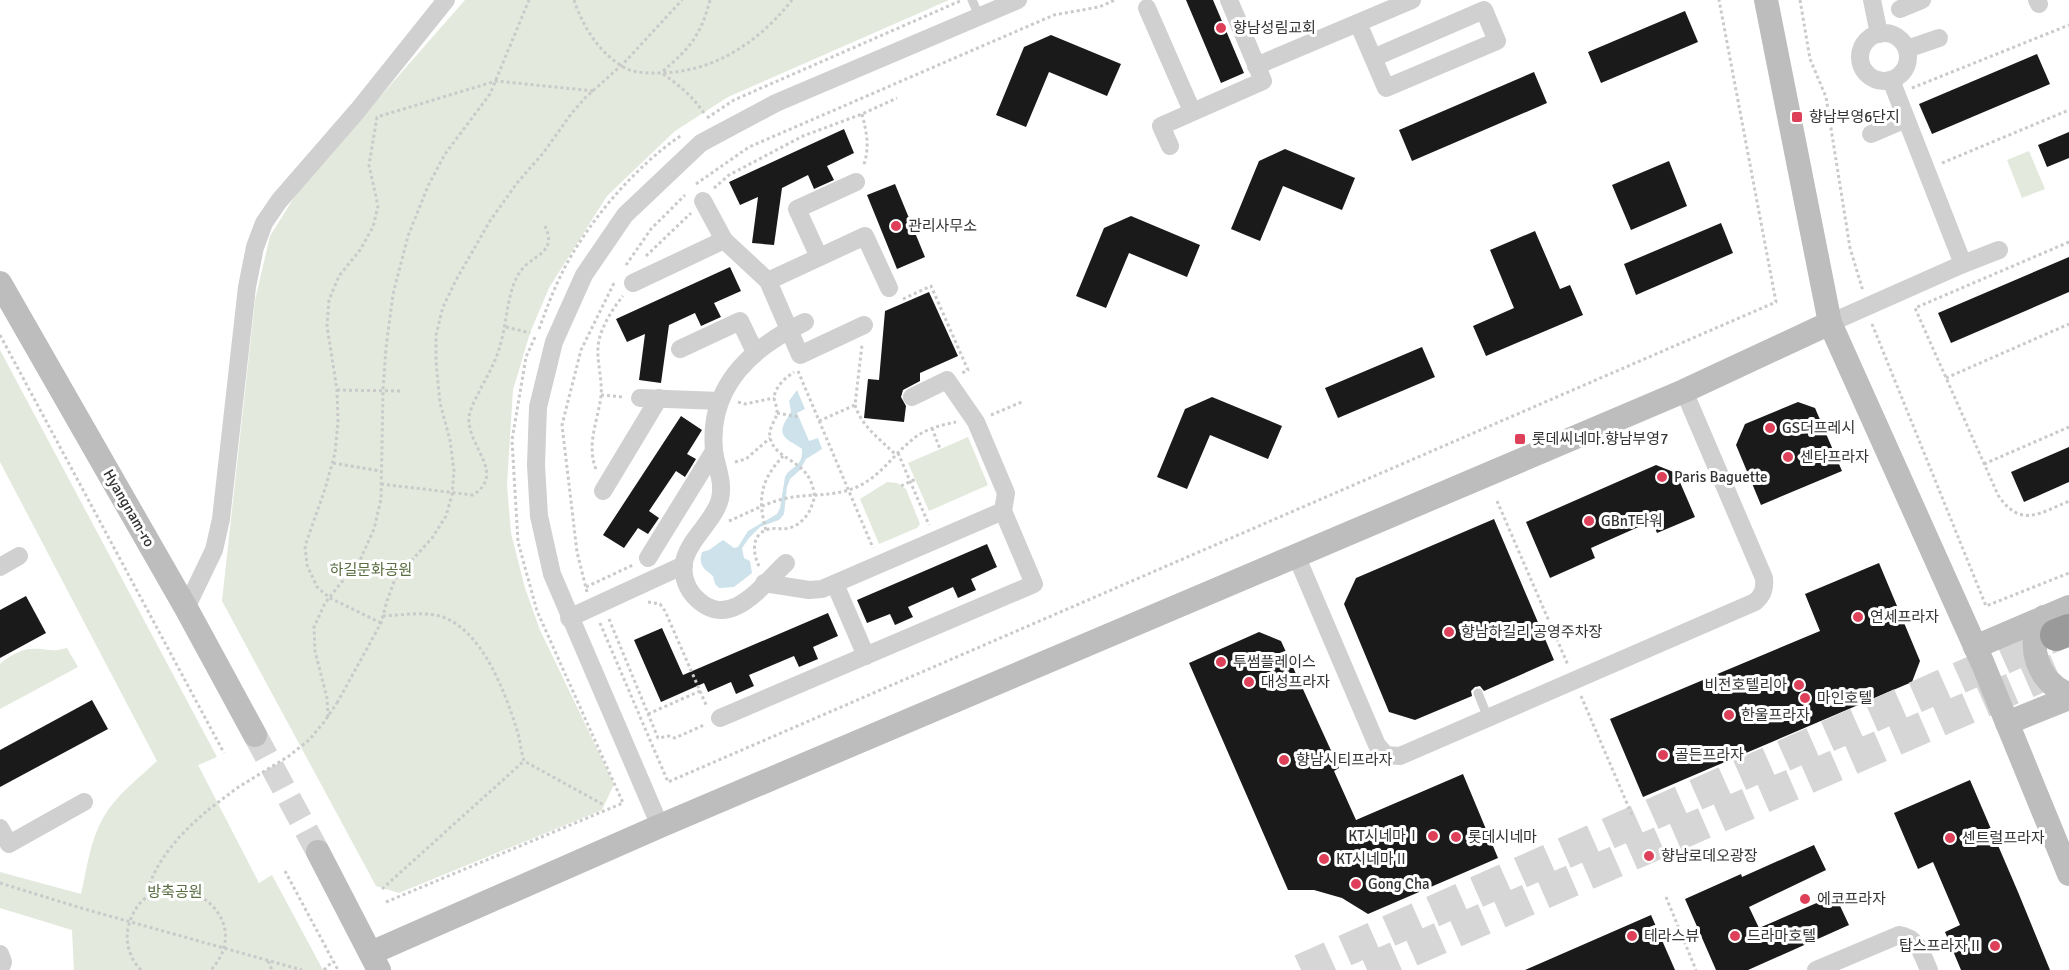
<svg xmlns="http://www.w3.org/2000/svg" width="2069" height="970" font-family="Signika,'Noto Sans KR',sans-serif">
  <style>
    .green { fill: #e3e9dc }
    .water { fill: #cde2ea }
    .building { fill: #1a1a1a }
    .lines { fill: none; stroke-linecap: round; stroke-linejoin: round }
    .secondary-tunnel { stroke: #d6d6d6; stroke-width: 24; stroke-dasharray: 24 12; stroke-linecap: butt }
    .highway-tunnel { stroke: #d6d6d6; stroke-width: 32; stroke-dasharray: 32 16; stroke-linecap: butt }
    .path { stroke: #cacaca; stroke-width: 3; stroke-dasharray: 3 3; stroke-linecap: butt }
    .lane { stroke: #d0d0d0; stroke-width: 9 }
    .street { stroke: #d0d0d0; stroke-width: 18 }
    .secondary { stroke: #bdbdbd; stroke-width: 24 }
    .highway { stroke: #9a9a9a; stroke-width: 32 }
    .path-bridge { stroke: #cacaca; stroke-width: 3; stroke-dasharray: 3 3; stroke-linecap: butt }
    .poi-dot { fill: #de4059; stroke: #fff; stroke-width: 2 }
    .labels { text-anchor: middle; dominant-baseline: central; stroke-width: 6; stroke-linejoin: round; paint-order: stroke }
    .poi-label { font-size: 15px; fill: #333; stroke: #fff; text-anchor: start }
    .street-label { font-size: 15px; fill: #333; stroke: #fff }
    .park-label { font-size: 15px; fill: #596d41; stroke: #fff }
  </style>
  <rect width="100%" height="100%" fill="#fff"/>
  <g class="green">
    <path d="M465,0H949L728,97L675,131L607,196L549,288L530,333L513,390L507,485L511,533L525,588L540,630L614,784L602,810L399,893L376,886L222,601L255,300L270,236L300,188Z"/>
    <path d="M2029,151L2045,189L2022,198L2007,160Z"/>
    <path d="M0,350L217,757L198,765L259,883L272,875L323,970H74L72,930L0,908V872L81,894C87,868 90,841 103,818C116,795 138,779 157,761L0,462Z"/>
    <path d="M968,437L988,485L929,511L908,463Z"/>
    <path d="M887,482L897,483L906,489L920,524L917,528L879,544L860,499Z"/>
    <path d="M67,648L78,667L0,709V664C8,657 20,649 32,649C47,648 49,653 67,648Z"/>
  </g>
  <path class="water" d="M797,390L805,409L797,413L809,441L818,438L822,449L806,459L800,470L790,479L787,487L784,514L779,520L760,527L749,538L742,548L744,558L750,561L752,573L734,587L719,588L715,584L713,576C704,569 698,565 702,552L709,550L723,540L734,548L738,547L748,531L777,514L780,508L785,477C791,465 803,468 802,449C794,442 777,439 784,424C786,419 789,417 791,411L789,401Z"/>
  <g class="building">
    <path d="M1186,0H1213L1244,73L1221,83Z"/>
    <path d="M1685,11L1698,42L1601,83L1588,52Z"/>
    <path d="M1051,35L1121,64L1107,96L1049,72L1026,127L996,115L1024,47Z"/>
    <path d="M2037,54L2050,84L1932,134L1919,104Z"/>
    <path d="M1534,72L1547,103L1412,161L1399,130Z"/>
    <path d="M844,129L854,153L827,166L834,180L814,189L808,175L782,188L774,245L752,243L758,197L740,205L729,182Z"/>
    <path d="M2069,132V158L2047,167L2038,145Z"/>
    <path d="M1285,149L1355,178L1342,210L1283,186L1260,241L1231,229L1259,161Z"/>
    <path d="M1669,161L1687,206L1631,230L1612,185Z"/>
    <path d="M895,184L925,257L897,269L867,195Z"/>
    <path d="M1131,216L1200,245L1187,277L1129,253L1106,308L1076,296L1104,228Z"/>
    <path d="M1721,223L1733,253L1636,295L1624,264Z"/>
    <path d="M1535,231L1560,289L1570,285L1583,315L1486,356L1473,326L1514,308L1490,250Z"/>
    <path d="M2069,257V292L1951,343L1938,313Z"/>
    <path d="M730,267L741,291L714,303L721,317L701,326L695,313L669,325L661,383L639,380L645,334L627,342L616,319Z"/>
    <path d="M929,292L958,356L920,373V381L903,390L901,397L906,406L904,422L864,418L868,379L879,380L885,311Z"/>
    <path d="M1422,347L1435,377L1338,418L1325,388Z"/>
    <path d="M1212,397L1282,426L1268,459L1210,435L1187,489L1157,477L1185,409Z"/>
    <path d="M1798,402L1815,408L1842,471L1761,505L1736,445L1745,424Z"/>
    <path d="M681,416L702,430L687,454L696,459L685,477L676,471L649,511L659,518L648,534L638,528L624,548L603,535Z"/>
    <path d="M2069,447V482L2024,502L2011,472Z"/>
    <path d="M1656,465L1676,473L1695,517L1657,533L1652,521L1591,548L1595,558L1550,578L1526,522Z"/>
    <path d="M1494,519L1554,660L1484,691L1480,686L1475,687L1471,691L1472,696L1415,720L1389,712L1344,604L1356,578Z"/>
    <path d="M987,544L997,567L971,579L976,590L958,598L953,587L908,607L913,617L895,625L890,614L867,623L857,600Z"/>
    <path d="M1879,563L1920,661L1912,682L1643,797L1610,719L1820,631L1805,594Z"/>
    <path d="M26,596L46,633L0,658V610Z"/>
    <path d="M828,613L838,636L813,647L818,659L799,667L794,656L749,675L754,686L736,694L731,682L708,692L704,683L661,702L634,640L662,628L683,675Z"/>
    <path d="M1259,632L1281,641L1339,768L1334,771L1356,820L1463,774L1498,858L1368,914L1342,898L1314,890H1288L1189,663Z"/>
    <path d="M92,700L108,729L0,787V750Z"/>
    <path d="M1970,780L2018,892L2050,970H1961L1945,932L1960,925L1933,862L1918,869L1894,813Z"/>
    <path d="M1814,845L1826,870L1749,907L1759,928L1835,895L1849,925L1748,970H1716L1685,899L1741,874L1742,877Z"/>
    <path d="M1651,915L1675,970H1525Z"/>
  </g>
  <g class="lines">
    <path class="secondary-tunnel" d="M255,735L318,852"/>
    <g class="highway-tunnel">
      <path d="M1301,970L2056,635"/>
      <path d="M1367,970L2069,664"/>
    </g>
    <g class="path">
      <path d="M574,0C583,27 599,53 625,68C635,73 646,73 657,73C713,73 758,43 792,0"/>
      <path d="M1800,0L1810,59L1826,97L1850,248L1863,291"/>
      <path d="M663,71C690,48 701,35 710,0"/>
      <path d="M663,74C679,85 692,96 704,113"/>
      <path d="M1912,88L2069,25"/>
      <path d="M862,114C867,134 870,148 863,167"/>
      <path d="M707,118L734,100L960,1"/>
      <path d="M1942,163L2069,110"/>
      <path d="M696,184L749,147L1054,15L1099,7L1115,0"/>
      <path d="M714,188L729,175L803,136L862,114L897,98"/>
      <path d="M2069,242L1915,308L1998,495C2020,528 2039,514 2069,501"/>
      <path d="M646,256L691,213"/>
      <path d="M626,265L651,229L685,195"/>
      <path d="M903,299L931,286L968,370L962,373"/>
      <path d="M1872,324L1986,606L2069,573"/>
      <path d="M506,327L530,333"/>
      <path d="M539,329C546,310 553,291 562,273C586,224 636,165 682,135"/>
      <path d="M0,335L224,753"/>
      <path d="M798,371L873,548"/>
      <path d="M1946,378L2069,324"/>
      <path d="M337,390L400,391"/>
      <path d="M601,395L623,397"/>
      <path d="M738,402L745,404L774,398"/>
      <path d="M855,405C862,427 880,439 896,455"/>
      <path d="M777,413L799,417"/>
      <path d="M991,415L1024,401"/>
      <path d="M819,421L855,405L862,345"/>
      <path d="M932,428L940,449"/>
      <path d="M898,453L929,525"/>
      <path d="M735,462L746,459L770,438"/>
      <path d="M333,463L381,471"/>
      <path d="M1984,464L2069,427"/>
      <path d="M596,469C586,445 598,420 601,396C603,378 595,359 599,340C603,324 613,308 623,296"/>
      <path d="M381,484L473,495C505,474 471,450 469,422C468,410 476,399 481,388C489,373 497,359 501,342C508,318 507,282 526,265C540,253 556,249 545,226"/>
      <path d="M901,486L916,479"/>
      <path d="M1497,501L1568,665"/>
      <path d="M729,521C750,512 771,500 793,497C817,494 840,496 861,485C882,474 895,453 913,439C925,429 941,425 956,422"/>
      <path d="M766,530C757,498 761,480 783,456"/>
      <path d="M759,566C753,554 751,536 766,530C773,527 782,530 789,528C798,526 806,518 810,510C812,505 815,499 814,493C809,458 775,462 770,437C768,427 777,420 777,411C777,406 774,401 774,397C776,386 785,378 794,372"/>
      <path d="M586,587L633,565"/>
      <path d="M587,592L577,552L562,425L581,350L615,281"/>
      <path d="M648,602L660,604L665,611L707,707"/>
      <path d="M383,616C402,615 425,611 443,617C483,632 505,692 517,730C520,740 521,751 524,761L604,805"/>
      <path d="M609,619L658,738L669,736L675,738L704,725"/>
      <path d="M381,623L330,598L317,587L307,565L305,546L325,489L335,453L338,422L337,390L327,326L329,300L339,276L360,250L373,227L378,206L369,165L377,117L496,81L594,91"/>
      <path d="M600,623L668,782L1776,302L1719,0"/>
      <path d="M1581,696L1632,815"/>
      <path d="M337,703L381,623L387,601L395,579L432,538L446,516L452,495L454,471L450,440L440,403L436,362V335L443,307L456,280L490,221L517,183L544,152L571,114L585,98L624,63L682,0"/>
      <path d="M648,714L700,691"/>
      <path d="M328,717L327,698L315,651L314,627L325,603L361,558L374,529L381,499L383,390L386,348L393,294L408,236L428,186L445,154L490,94L529,0"/>
      <path d="M285,871L338,970"/>
      <path d="M0,883L81,908L302,970"/>
      <path d="M382,889L524,761"/>
      <path d="M153,894L148,888C160,855 182,832 208,810"/>
      <path d="M1666,897L1696,970"/>
      <path d="M386,902L623,803L537,611L518,542L512,440L526,357L536,335"/>
      <path d="M268,961L272,970"/>
      <path d="M141,970C130,959 125,943 128,928C148,846 266,908 211,970"/>
      <path d="M324,970L333,961"/>
    </g>
    <g class="lane">
      <path d="M972,0L979,16"/>
      <path d="M1478,693L1488,718"/>
    </g>
    <g class="street">
      <path d="M1872,0L1879,34"/>
      <path d="M2037,0L2039,4"/>
      <path d="M1147,8L1192,111"/>
      <path d="M1900,9L1922,0"/>
      <path d="M1358,23L1386,88L1497,41L1484,10L1373,58"/>
      <circle cx="1884" cy="57" r="24"/>
      <path d="M1907,49L1939,38"/>
      <path d="M1256,66L1412,0"/>
      <path d="M1871,134L1906,119"/>
      <path d="M1170,146L1161,126L1263,81L1229,0"/>
      <path d="M703,201L724,240"/>
      <path d="M819,257L797,209L856,182"/>
      <path d="M1963,264L1999,250"/>
      <path d="M768,281L865,236L889,288"/>
      <path d="M633,283L724,240L768,281L800,355L864,325"/>
      <path d="M1830,323L1963,264L1891,80"/>
      <path d="M680,349L740,321L755,352"/>
      <path d="M640,398L720,401"/>
      <path d="M603,491L659,398"/>
      <path d="M1296,555L1377,745L1386,755L1400,756L1755,602C1763,595 1765,589 1764,578L1684,391"/>
      <path d="M648,558L714,451"/>
      <path d="M786,563C762,585 729,634 694,596C685,586 681,571 685,558C692,536 714,521 720,499C724,481 716,467 714,450C708,386 752,347 805,322"/>
      <path d="M0,567L19,556"/>
      <path d="M764,583L809,590L822,589L1003,511"/>
      <path d="M835,584L866,656"/>
      <path d="M186,608L214,550L221,519L247,287L255,247L264,223L279,201L358,110L446,0"/>
      <path d="M569,618L684,565"/>
      <path d="M720,718L1034,584L1003,511L1006,493L976,422L947,380L912,397"/>
      <path d="M660,826L552,574L539,516L536,465L538,407L554,342L584,275L625,215L701,143L776,103L1018,0"/>
      <path d="M0,828L9,844L84,802"/>
      <path d="M0,954L3,962L0,970"/>
      <path d="M1816,970L1899,935C1918,938 1922,954 1929,970"/>
    </g>
    <g class="secondary">
      <path d="M1766,0L1830,323L1983,664L2069,874"/>
      <path d="M0,283L186,608L255,735"/>
      <path d="M2044,617C2024,642 2038,684 2069,694"/>
      <path d="M1975,647L2069,607"/>
      <path d="M2007,723L2069,698"/>
      <path d="M318,852L379,970"/>
      <path d="M371,953L660,826L1684,391L1830,323"/>
    </g>
    <path class="highway" d="M2056,635L2069,630"/>
    <path class="path-bridge" d="M208,810L237,788L289,756L309,740L324,722L337,703"/>
  </g>
  <g class="poi-dot">
    <circle cx="1221" cy="28" r="6"/>
    <rect x="1791" y="111" width="12" height="12" rx="3"/>
    <circle cx="896" cy="226" r="6"/>
    <circle cx="1770" cy="428" r="6"/>
    <rect x="1514" y="433" width="12" height="12" rx="3"/>
    <circle cx="1788" cy="457" r="6"/>
    <circle cx="1662" cy="477" r="6"/>
    <circle cx="1589" cy="521" r="6"/>
    <circle cx="1858" cy="617" r="6"/>
    <circle cx="1449" cy="632" r="6"/>
    <circle cx="1221" cy="662" r="6"/>
    <circle cx="1249" cy="682" r="6"/>
    <circle cx="1799" cy="685" r="6"/>
    <circle cx="1805" cy="698" r="6"/>
    <circle cx="1729" cy="715" r="6"/>
    <circle cx="1663" cy="755" r="6"/>
    <circle cx="1284" cy="760" r="6"/>
    <circle cx="1433" cy="836" r="6"/>
    <circle cx="1456" cy="837" r="6"/>
    <circle cx="1950" cy="838" r="6"/>
    <circle cx="1649" cy="856" r="6"/>
    <circle cx="1324" cy="859" r="6"/>
    <circle cx="1356" cy="884" r="6"/>
    <circle cx="1805" cy="899" r="6"/>
    <circle cx="1632" cy="936" r="6"/>
    <circle cx="1735" cy="936" r="6"/>
    <circle cx="1995" cy="946" r="6"/>
  </g>
  <g class="labels">
    <g class="poi-label">
      <text x="1233" y="28">향남성림교회</text>
      <text x="1809" y="117">향남부영6단지</text>
      <text x="908" y="226">관리사무소</text>
      <text x="1782" y="428">GS더프레시</text>
      <text x="1532" y="439">롯데씨네마.향남부영7</text>
      <text x="1800" y="457">센타프라자</text>
      <text x="1674" y="477">Paris Baguette</text>
      <text x="1601" y="521">GBnT타워</text>
      <text x="1870" y="617">연세프라자</text>
      <text x="1461" y="632">향남하길리 공영주차장</text>
      <text x="1233" y="662">투썸플레이스</text>
      <text x="1261" y="682">대성프라자</text>
      <text x="1787" y="685" text-anchor="end">비전호텔리아</text>
      <text x="1817" y="698">마인호텔</text>
      <text x="1741" y="715">한울프라자</text>
      <text x="1675" y="755">골든프라자</text>
      <text x="1296" y="760">향남시티프라자</text>
      <text x="1421" y="836" text-anchor="end">KT시네마Ⅰ</text>
      <text x="1468" y="837">롯데시네마</text>
      <text x="1962" y="838">센트럴프라자</text>
      <text x="1661" y="856">향남로데오광장</text>
      <text x="1336" y="859">KT시네마Ⅱ</text>
      <text x="1368" y="884">Gong Cha</text>
      <text x="1817" y="899">에코프라자</text>
      <text x="1644" y="936">테라스뷰</text>
      <text x="1747" y="936">드라마호텔</text>
      <text x="1983" y="946" text-anchor="end">탑스프라자Ⅱ</text>
    </g>
    <g class="street-label">
      <text transform="translate(129 508) rotate(60)">Hyangnam-ro</text>
    </g>
    <g class="park-label">
      <text x="371" y="570">하길문화공원</text>
      <text x="175" y="892">방축공원</text>
    </g>
  </g>
</svg>
